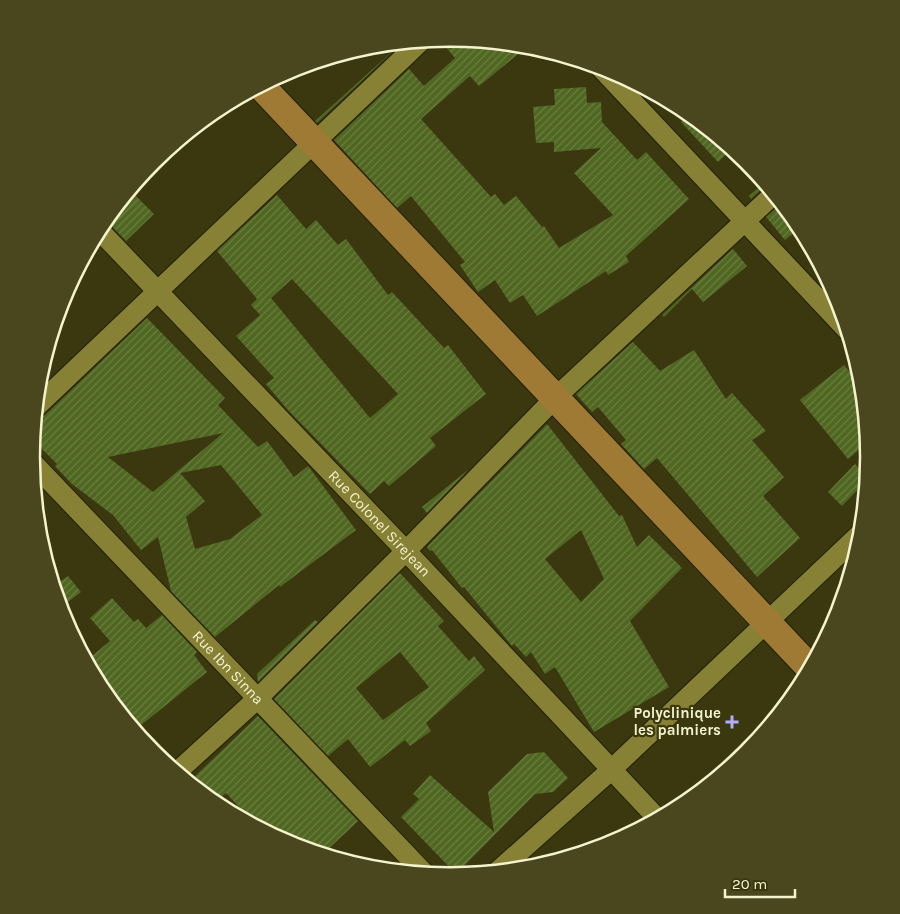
<svg xmlns="http://www.w3.org/2000/svg" width="900" height="914" font-family="Karla,sans-serif">
  <style>
    .building { fill: url(#building-hatch); fill-rule: evenodd }
    .lines { fill: none; stroke-linecap: round; stroke-linejoin: round }
    .street-casing { stroke: #201f07; stroke-width: 22 }
    .secondary-casing { stroke: #201f07; stroke-width: 30 }
    .street { stroke: #868135; stroke-width: 20 }
    .secondary { stroke: #9e7a34; stroke-width: 28 }
    .poi-dot { fill: #b1adfa; stroke: #3b380f; stroke-width: 2 }
    .labels { text-anchor: middle; dominant-baseline: central; stroke-width: 4.5; stroke-linejoin: round; paint-order: stroke }
    .street-label { font-size: 15px; fill: #f5f3ce; stroke: #3b380f }
    .poi-label { font-size: 15px; font-weight: bold; fill: #f5f3ce; stroke: #3b380f; text-anchor: end }
    .rim { fill: none; stroke: #f5f3ce; stroke-width: 2.5 }
  </style>
  <defs>
    <pattern id="building-hatch" width="6" height="6" patternUnits="userSpaceOnUse" patternTransform="scale(1.25)"><rect width="6" height="6" fill="#506722"/><path d="M-1 1l2-2M0 6l6-6M5 7l2-2" fill="none" stroke="#6a7d41"/></pattern>
  </defs>
  <rect width="100%" height="100%" fill="#3b380f"/>
  <g class="building">
    <path d="M450,38L528,46L479,86L470,76L421,119L491,197L495,194L504,205L516,196L542,227L544,226L559,248L613,215L574,173L601,148L554,152V142L536,143L533,107L555,105L554,89L586,87L587,103L601,102L602,122L637,160L646,152L689,199L626,256L629,262L608,275L606,271L537,316L523,295L510,303L495,280L478,292L460,265L465,262L411,196L397,208L334,140L409,69L424,86L455,58L439,39Z"/>
    <path d="M393,51L317,123L315,121Z"/>
    <path d="M689,114L732,149L718,162L681,122Z"/>
    <path d="M764,183L766,185L751,199L749,196Z"/>
    <path d="M130,190L154,214L126,241L106,220Z"/>
    <path d="M277,195L306,229L316,220L338,245L346,239L388,295L392,292L444,348L448,345L486,394L430,438L436,446L389,486L384,481L370,494L288,410L266,384L274,378L236,336L260,315L251,305L257,299L217,251ZM292,279L398,394L370,418L271,298Z"/>
    <path d="M781,204L800,228L785,240L766,217Z"/>
    <path d="M733,249L747,266L703,302L692,289L664,317L662,315Z"/>
    <path d="M147,318L225,398L218,405L258,447L267,441L294,477L308,466L356,530L280,587L279,585L215,637L171,591L158,537L141,550L113,515L72,484L55,466L57,464L33,440L35,419L44,416ZM223,433L153,492L108,457ZM221,465L262,515L230,539L195,549L186,517L205,501L180,473Z"/>
    <path d="M633,342L660,371L694,350L726,399L732,393L766,431L752,440L784,477L763,496L800,538L757,577L657,458L644,469L621,444L626,440L598,407L592,412L576,394Z"/>
    <path d="M844,365L862,387L867,443L848,459L800,400Z"/>
    <path d="M547,424L619,516L622,515L637,547L649,535L682,568L630,621L669,687L594,732L555,667L545,674L531,652L526,657L514,644L512,646L464,587L462,588L432,550L430,551L427,547ZM581,530L604,579L581,602L545,559Z"/>
    <path d="M855,464L867,476L866,481L842,506L828,492Z"/>
    <path d="M468,470L427,513L422,507Z"/>
    <path d="M400,573L444,621L438,626L469,661L474,656L485,670L426,723L431,731L410,746L405,740L370,767L348,739L328,756L274,699ZM400,652L429,687L383,720L356,688Z"/>
    <path d="M68,576L81,592L60,608L54,586Z"/>
    <path d="M112,598L134,622L138,619L146,628L162,615L197,652L194,655L207,672L135,730L102,689L93,674L96,672L87,660L110,641L90,618Z"/>
    <path d="M315,620L318,622L258,682L257,674Z"/>
    <path d="M258,716L358,821L323,854L289,844L257,826L226,793L215,803L189,782Z"/>
    <path d="M544,752L568,778L553,792L535,794L456,874L401,817L419,799L413,794L430,775L494,832L488,792L527,754Z"/>
  </g>
  <g class="lines">
    <defs>
      <g id="street">
        <path d="M600,67L847,330"/>
        <path id="s1" d="M99,230L406,551L658,819"/>
        <path d="M36,407L421,41"/>
        <path id="s2" d="M32,462L424,873"/>
        <path d="M177,772L256,700L406,551L555,398L774,194"/>
        <path d="M498,871L611,770L861,533"/>
      </g>
      <path id="secondary" d="M261,86L810,668"/>
    </defs>
    <use href="#street" class="street-casing"/>
    <use href="#secondary" class="secondary-casing"/>
    <use href="#street" class="street"/>
    <use href="#secondary" class="secondary"/>
  </g>
  <path class="poi-dot" d="M729.5 714.5h5v5h5v5h-5v5h-5v-5h-5v-5h5z"/>
  <g class="labels">
    <g class="street-label">
      <text stroke="none"><textPath href="#s1" startOffset="406">Rue Colonel Sirejean</textPath></text>
      <text stroke="none"><textPath href="#s2" startOffset="284">Rue Ibn Sinna</textPath></text>
    </g>
    <g class="poi-label">
      <text x="721" y="713">Polyclinique<tspan x="721" dy="17">les palmiers</tspan></text>
    </g>
  </g>
  <path d="M0 0H900V914H0ZM40 457a410 410 0 1 1 820 0a410 410 0 1 1-820 0Z" fill="#4a471e" fill-rule="evenodd"/>
  <path class="rim" d="M40 457a410 410 0 1 1 820 0a410 410 0 1 1-820 0Z"/>
  <path d="M725 889v8h70v-8" fill="none" stroke="#f5f3ce" stroke-width="2.5"/>
  <text x="732" y="889" font-size="15" fill="#f5f3ce" stroke="#3b380f" stroke-width="4" paint-order="stroke">20 m</text>
</svg>
